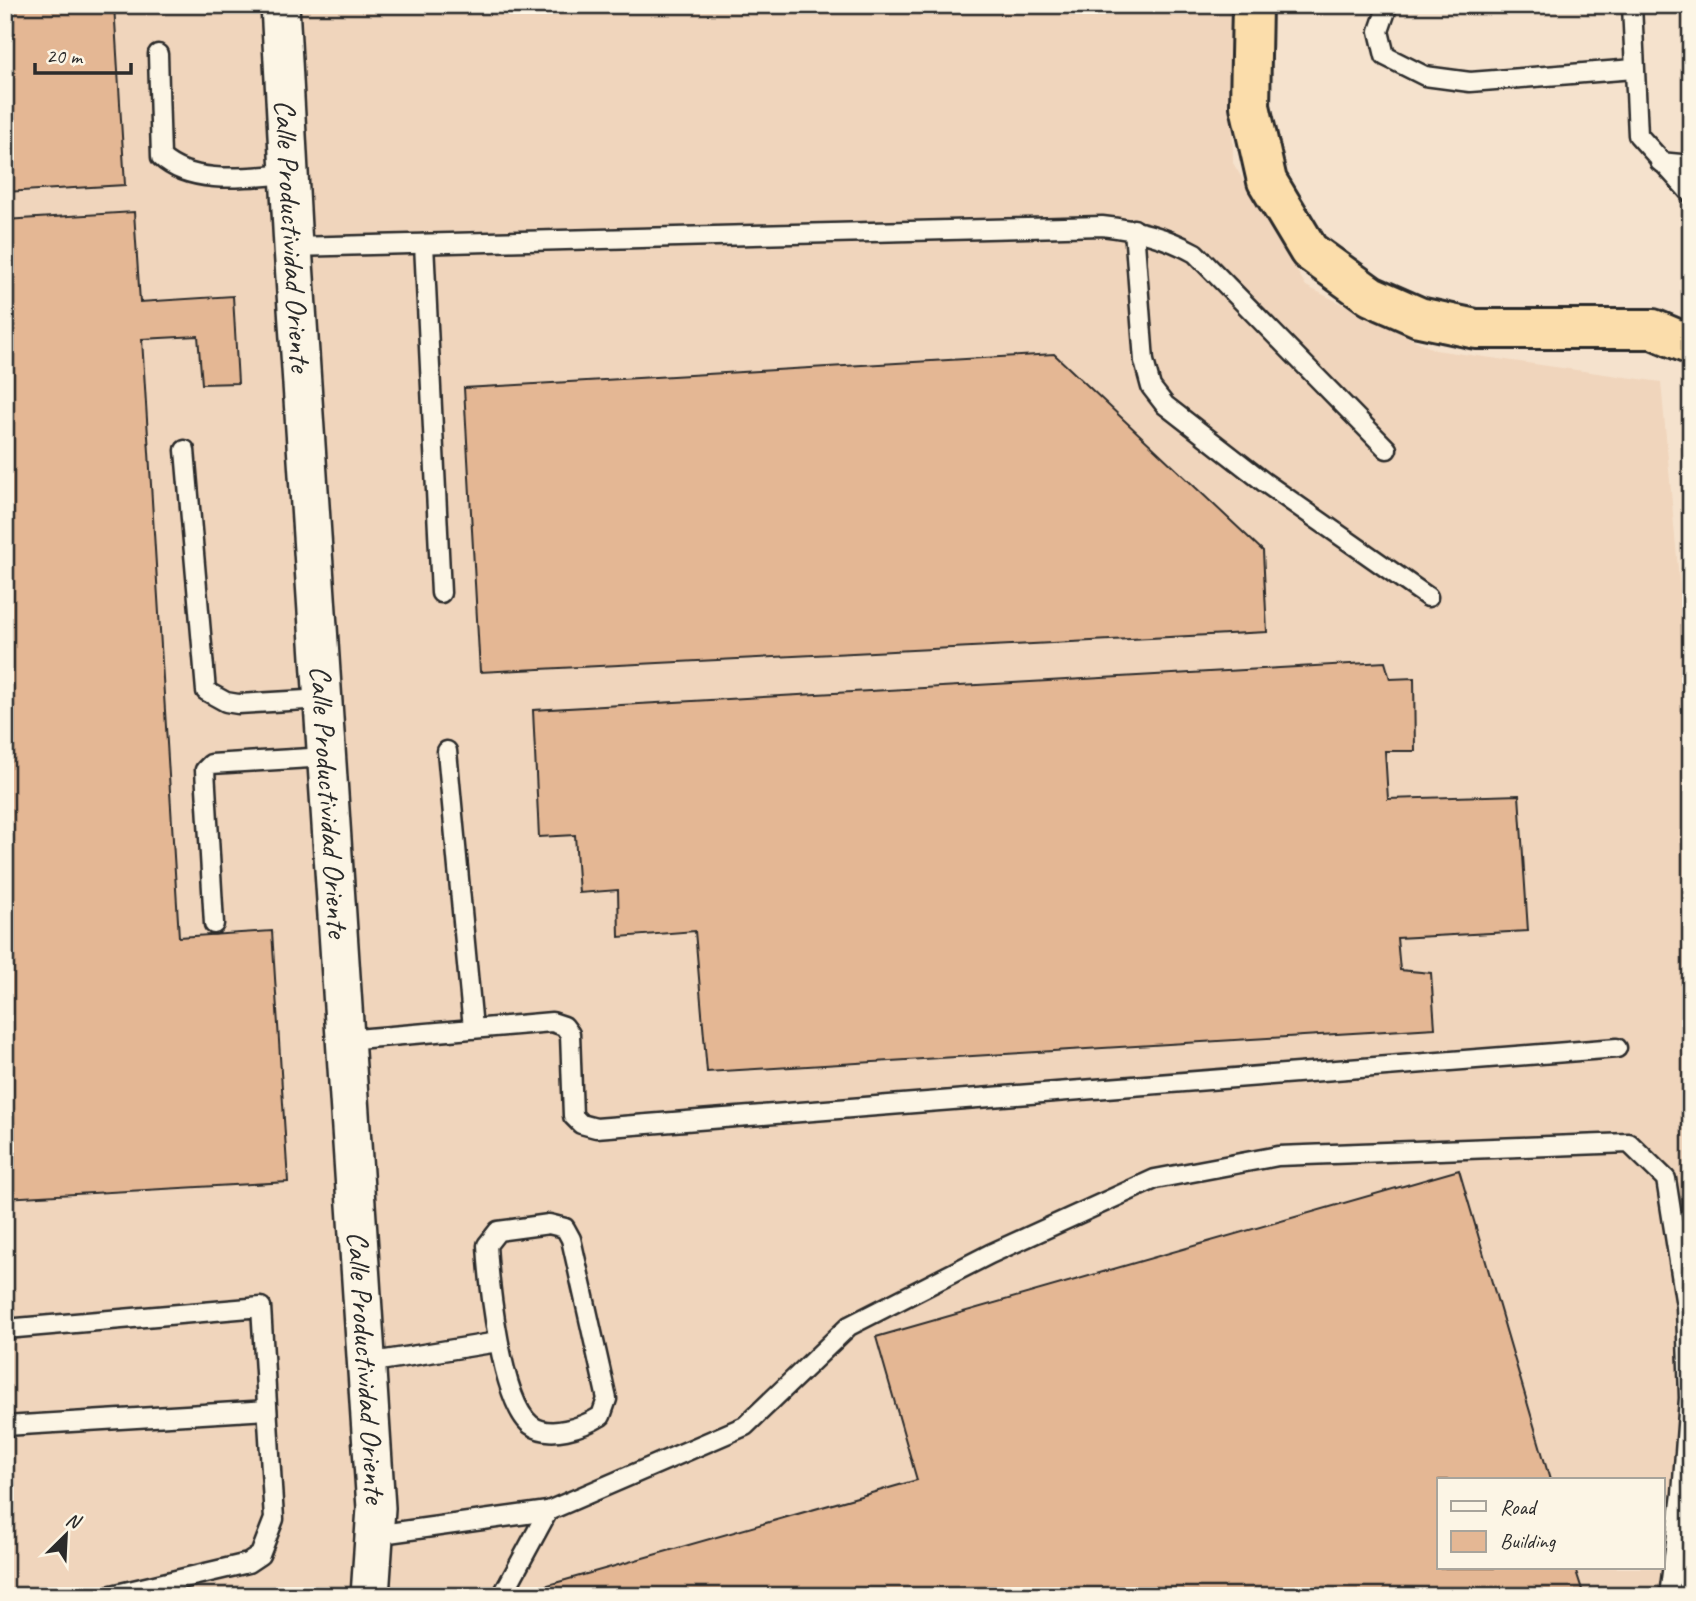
<svg xmlns="http://www.w3.org/2000/svg" width="1696" height="1601" font-family="Caveat,sans-serif">
  <style>
    .built { fill: #f0d5bc; fill-rule: evenodd }
    .building { fill: #e4b794; stroke: #2b2b2b; stroke-width: 2 }
    .lines { fill: none; stroke-linecap: round; stroke-linejoin: round }
    .lane-casing { stroke: #2b2b2b; stroke-width: 23 }
    .street-casing { stroke: #2b2b2b; stroke-width: 42 }
    .highway-casing { stroke: #2b2b2b; stroke-width: 44 }
    .lane { stroke: #fcf5e5; stroke-width: 18 }
    .street { stroke: #fcf5e5; stroke-width: 37 }
    .highway { stroke: #fbddab; stroke-width: 38 }
    .labels { text-anchor: middle; dominant-baseline: central; stroke-width: 7; stroke-linejoin: round; paint-order: stroke }
    .street-label { font-size: 30px; fill: #2b2b2b; stroke: #fcf5e5 }
  </style>
  <rect width="100%" height="100%" fill="#f5e2cd"/>
  <filter id="ink" filterUnits="userSpaceOnUse"><feTurbulence type="fractalNoise" baseFrequency=".0143" numOctaves="2"/><feDisplacementMap in="SourceGraphic" scale="14" xChannelSelector="R" yChannelSelector="G"/><feConvolveMatrix kernelMatrix="1 2 1 2 8 2 1 2 1" color-interpolation-filters="sRGB"/></filter>
  <g filter="url(#ink)">
    <path class="built" d="M5,5H1231L1233,163L1306,286L1435,350L1661,382L1691,712V1596H5ZM1439,1480H1663V1568H1439Z"/>
    <g class="building">
      <path d="M5,5H114L125,185L5,192Z"/>
      <path d="M134,212L140,302L233,296L238,383L202,384L198,336L142,339L179,937L272,931L288,1182L5,1198V220Z"/>
      <path d="M1054,354L1263,551L1267,632L480,672L464,388Z"/>
      <path d="M1385,662L1390,679L1414,678L1415,751H1385L1388,799L1519,795L1528,931L1397,938L1400,970L1431,973L1435,1028L707,1072L695,931L619,937L618,890L579,893L575,835L539,837L533,710Z"/>
      <path d="M1459,1170L1550,1480H1439V1568H1575L1584,1596H543L541,1587L917,1480L876,1337Z"/>
    </g>
    <g class="lines">
      <defs>
        <g id="lane">
          <path d="M1388,5L1379,31L1385,56L1425,76L1470,82L1634,69"/>
          <path d="M1632,5L1638,135L1691,194"/>
          <path d="M158,54L161,157C192,186 249,177 289,174"/>
          <path d="M1660,162L1691,165"/>
          <path d="M1134,229L1144,361L1151,387L1165,405L1264,482L1428,597"/>
          <path d="M424,244L441,593"/>
          <path d="M293,247L1102,226C1137,230 1164,236 1195,253L1387,449"/>
          <path d="M185,450L206,691L226,702L238,704L323,699"/>
          <path d="M447,751L473,1028"/>
          <path d="M214,924L205,770L211,764L327,757"/>
          <path d="M345,1040L552,1022L564,1026L570,1034L573,1116L581,1124L596,1128L1617,1048"/>
          <path d="M549,1224L565,1228L571,1239L607,1399L601,1416C583,1427 549,1439 531,1425C501,1402 489,1282 487,1245L498,1231Z"/>
          <path d="M5,1329L261,1307L274,1519L260,1555L248,1563L108,1596"/>
          <path d="M367,1363L498,1342"/>
          <path d="M5,1426L267,1410"/>
          <path d="M374,1535L548,1511L745,1426L849,1326L990,1254L1155,1179L1278,1156L1629,1143L1666,1179L1686,1306L1689,1398L1682,1494L1669,1596"/>
          <path d="M502,1596L548,1511"/>
        </g>
        <g id="street">
          <path id="s1" d="M280,5L293,247L376,1508L370,1596"/>
        </g>
        <path id="highway" d="M1252,5L1250,106L1267,181L1309,251L1371,296L1419,317L1476,329H1653L1691,345"/>
      </defs>
      <use href="#lane" class="lane-casing"/>
      <use href="#street" class="street-casing"/>
      <use href="#highway" class="highway-casing"/>
      <use href="#lane" class="lane"/>
      <use href="#street" class="street"/>
      <use href="#highway" class="highway"/>
    </g>
  </g>
  <g class="labels">
    <g class="street-label">
      <text stroke="none"><textPath href="#s1" startOffset="231">Calle Productividad Oriente</textPath></text>
      <text stroke="none"><textPath href="#s1" startOffset="798">Calle Productividad Oriente</textPath></text>
      <text stroke="none"><textPath href="#s1" startOffset="1365">Calle Productividad Oriente</textPath></text>
    </g>
  </g>
  <rect width="1696" height="1601" fill="none" stroke="#fcf5e5" stroke-width="28"/>
  <rect x="14" y="14" width="1668" height="1573" fill="none" stroke="#2b2b2b" stroke-width="2.5" filter="url(#ink)"/>
  <rect x="1437" y="1478" width="228" height="91" fill="#fcf5e5" stroke="#a8a49b" stroke-width="2"/>
  <rect x="1451" y="1501" width="35" height="10" fill="#fcf5e5" stroke="#a8a49b" stroke-width="2"/>
  <text x="1500" y="1514" font-size="21" fill="#2b2b2b">Road</text>
  <rect x="1451" y="1531" width="35" height="21" fill="#e4b794" stroke="#a8a49b" stroke-width="2"/>
  <text x="1500" y="1548" font-size="21" fill="#2b2b2b">Building</text>
  <g transform="translate(66 1535) rotate(24)" stroke="#fcf5e5" stroke-width="5" paint-order="stroke">
  <path d="M0-5L12 26L0 18L-12 26Z" fill="#2b2b2b"/>
  <text y="-10" font-size="19" font-weight="bold" text-anchor="middle" fill="#2b2b2b">N</text>
  </g>
  <path d="M35 63v10h96v-10" fill="none" stroke="#2b2b2b" stroke-width="3.5"/>
  <text x="46" y="63" font-size="21" fill="#2b2b2b" stroke="#fcf5e5" stroke-width="5" paint-order="stroke">20 m</text>
</svg>
